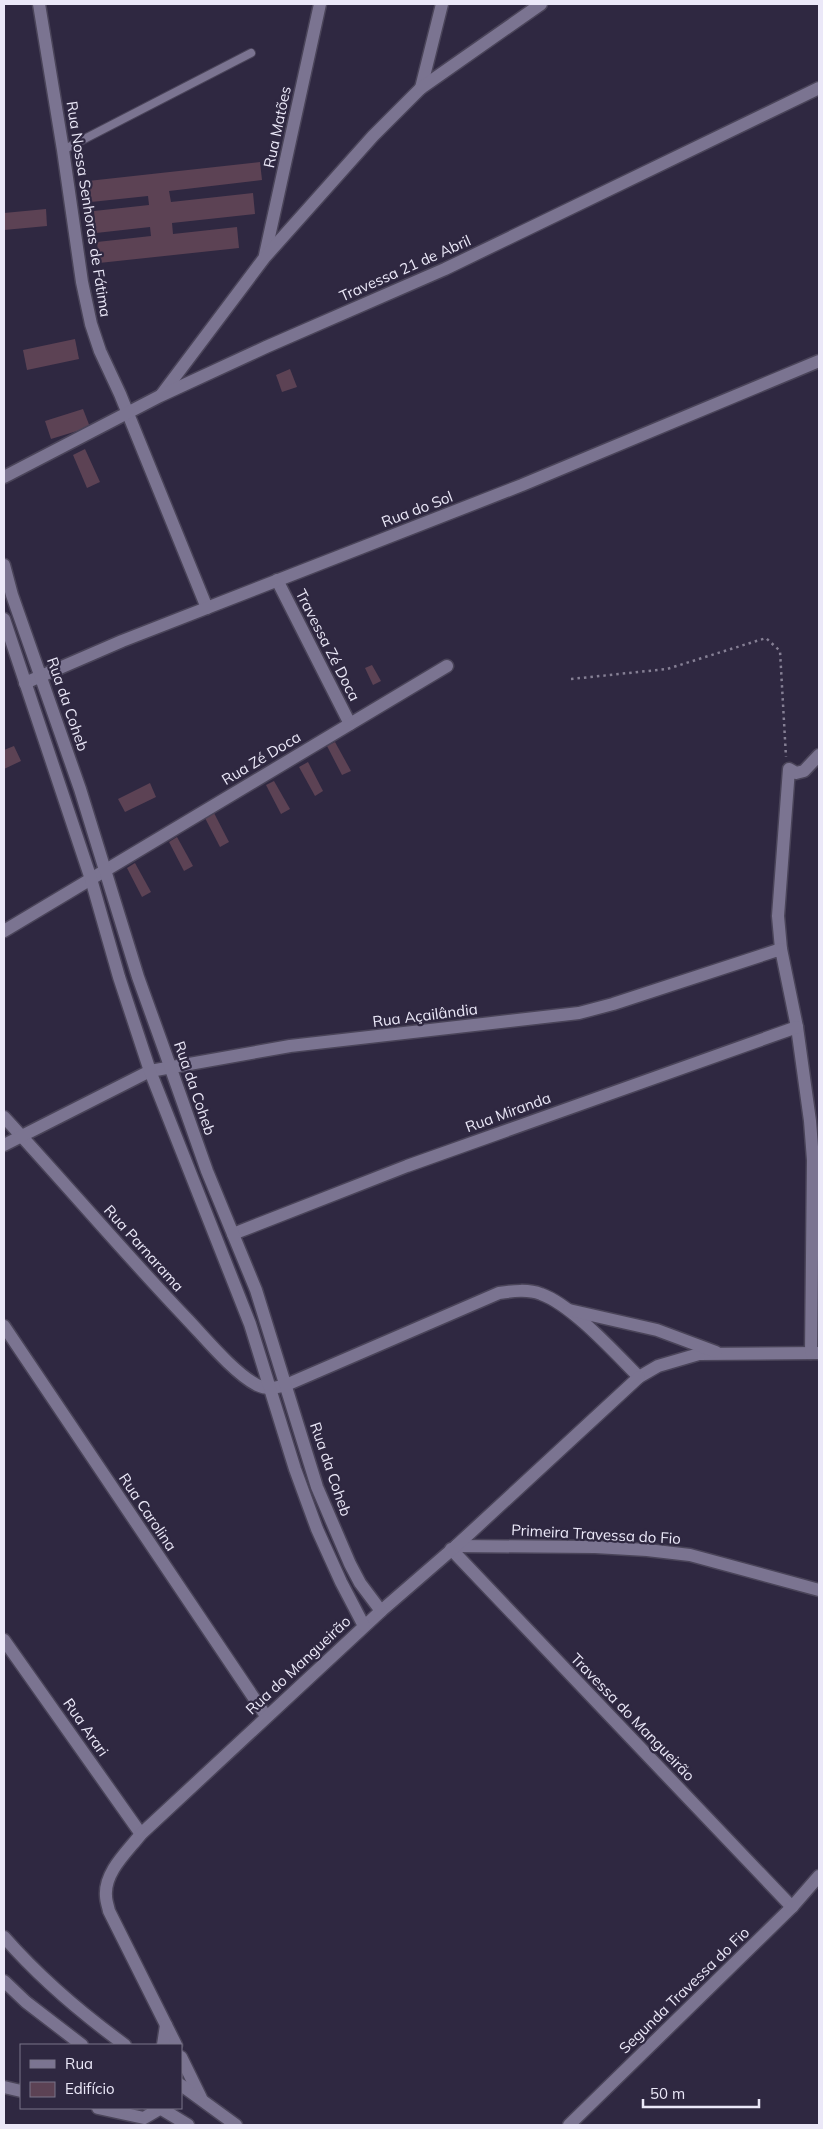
<svg xmlns="http://www.w3.org/2000/svg" width="823" height="2129" font-family="Mulish,sans-serif">
  <style>
    .building { fill: #5c4254 }
    .lines { fill: none; stroke-linecap: round; stroke-linejoin: round }
    .lane-casing { stroke: #4a4459; stroke-width: 10 }
    .street-casing { stroke: #4a4459; stroke-width: 15 }
    .secondary-casing { stroke: #4a4459; stroke-width: 15 }
    .path { stroke: #857f94; stroke-width: 2.5; stroke-dasharray: 2.5 4; stroke-linecap: butt }
    .lane { stroke: #7b7491; stroke-width: 8 }
    .street { stroke: #7b7491; stroke-width: 12 }
    .secondary { stroke: #7b7491; stroke-width: 12 }
    .labels { text-anchor: middle; dominant-baseline: central; stroke-width: 4.5; stroke-linejoin: round; paint-order: stroke }
    .street-label { font-size: 15px; fill: #ebe8f8; stroke: #2f2841 }
  </style>
  <rect width="100%" height="100%" fill="#2f2841"/>
  <g class="building">
    <path d="M260,162L262,180L169,191L171,202L253,193L255,214L172,223L173,234L237,227L239,248L99,263L97,242L151,236L150,227L96,233L94,211L149,205L148,196L91,202L88,181Z"/>
    <path d="M46,209L47,226L4,230V213Z"/>
    <path d="M75,339L79,359L27,370L23,350Z"/>
    <path d="M290,369L297,387L282,392L276,375Z"/>
    <path d="M83,409L90,427L51,439L45,421Z"/>
    <path d="M85,449L100,482L87,488L73,455Z"/>
    <path d="M372,665L381,681L373,685L365,668Z"/>
    <path d="M335,742L351,771L342,775L327,746Z"/>
    <path d="M14,746L21,761L4,769V750Z"/>
    <path d="M308,762L323,791L315,796L299,767Z"/>
    <path d="M274,781L290,809L281,814L266,785Z"/>
    <path d="M150,783L156,797L125,812L118,799Z"/>
    <path d="M214,813L229,842L220,847L205,818Z"/>
    <path d="M177,837L193,866L184,871L169,842Z"/>
    <path d="M135,863L151,892L142,897L127,868Z"/>
  </g>
  <g class="lines">
    <defs>
      <path id="lane" d="M63,150L251,53"/>
      <g id="street">
        <path d="M39,4L63,150L82,282L91,324L100,351L120,394L207,608"/>
        <path d="M421,88L442,4"/>
        <path d="M265,255L320,4"/>
        <path d="M162,394L265,257L373,136L421,88L541,4"/>
        <path d="M4,477L160,396L266,347L445,269L819,88"/>
        <path d="M277,580L350,724"/>
        <path d="M25,683L122,641L522,485L819,361"/>
        <path d="M4,931L447,666"/>
        <path d="M781,949L778,916L789,769L796,773L804,771L819,755"/>
        <path d="M4,1117C66,1184 125,1254 188,1320C206,1339 234,1373 257,1385C268,1390 274,1388 286,1385L499,1293C513,1291 528,1289 541,1294C572,1305 615,1353 639,1377L658,1366L699,1354L819,1353"/>
        <path d="M4,1145L150,1071L290,1046L579,1013L613,1004L781,949L797,1027L810,1121L813,1160L811,1353"/>
        <path d="M233,1234L407,1166L797,1027"/>
        <path d="M569,1310L657,1330L716,1352"/>
        <path d="M4,1326L266,1716"/>
        <path d="M456,1546L595,1547L647,1550L690,1555L819,1590"/>
        <path d="M451,1549L792,1907"/>
        <path d="M381,1611L456,1546L639,1377"/>
        <path d="M4,1640L141,1834"/>
        <path d="M4,2087L21,2091"/>
        <path d="M98,2108L144,2118L161,2108"/>
        <path d="M569,2125L792,1907L819,1876"/>
      </g>
      <g id="secondary">
        <path d="M4,565L12,595L80,789L138,977L165,1052L207,1171L256,1290L317,1487L350,1564L360,1583L381,1611L141,1834C128,1851 104,1872 106,1896C106,1901 108,1906 109,1911L176,2045"/>
        <path d="M4,619L91,879L119,977L150,1071L250,1324L295,1469L317,1529L341,1582L364,1626"/>
        <path d="M4,1937C40,1978 81,2013 125,2045"/>
        <path d="M4,1981L26,2002L82,2045"/>
        <path d="M163,2045L166,2025"/>
        <path d="M181,2057L201,2098"/>
        <path d="M181,2085L236,2125"/>
        <path d="M160,2108L188,2125"/>
      </g>
    </defs>
    <use href="#lane" class="lane-casing"/>
    <use href="#street" class="street-casing"/>
    <use href="#secondary" class="secondary-casing"/>
    <path class="path" d="M571,679L667,669L766,638L780,651L786,757"/>
    <use href="#lane" class="lane"/>
    <use href="#street" class="street"/>
    <use href="#secondary" class="secondary"/>
  </g>
  <g class="labels">
    <g class="street-label">
      <text transform="translate(277 127) rotate(-78)">Rua Matões</text>
      <text transform="translate(89 209) rotate(81)">Rua Nossa Senhoras de Fátima</text>
      <text transform="translate(405 268) rotate(-24)">Travessa 21 de Abril</text>
      <text transform="translate(417 509) rotate(-21)">Rua do Sol</text>
      <text transform="translate(328 645) rotate(63)">Travessa Zé Doca</text>
      <text transform="translate(68 704) rotate(71)">Rua da Coheb</text>
      <text transform="translate(261 758) rotate(-31)">Rua Zé Doca</text>
      <text transform="translate(425 1015) rotate(-7)">Rua Açailândia</text>
      <text transform="translate(195 1088) rotate(71)">Rua da Coheb</text>
      <text transform="translate(508 1112) rotate(-20)">Rua Miranda</text>
      <text transform="translate(144 1248) rotate(48)">Rua Parnarama</text>
      <text transform="translate(331 1469) rotate(71)">Rua da Coheb</text>
      <text transform="translate(148 1512) rotate(56)">Rua Carolina</text>
      <text transform="translate(596 1534) rotate(3)">Primeira Travessa do Fio</text>
      <text transform="translate(298 1665) rotate(-43)">Rua do Mangueirão</text>
      <text transform="translate(633 1717) rotate(46)">Travessa do Mangueirão</text>
      <text transform="translate(86 1727) rotate(55)">Rua Arari</text>
      <text transform="translate(684 1990) rotate(-44)">Segunda Travessa do Fio</text>
    </g>
  </g>
  <rect width="823" height="2129" fill="none" stroke="#ebe8f8" stroke-width="10"/>
  <rect x="20" y="2044" width="162" height="65" fill="#2f2841" stroke="#7a758a"/>
  <rect x="30" y="2060" width="25" height="8" fill="#7b7491" stroke="#7a758a"/>
  <text x="65" y="2069" font-size="15" fill="#ebe8f8">Rua</text>
  <rect x="30" y="2082" width="25" height="15" fill="#5c4254" stroke="#7a758a"/>
  <text x="65" y="2094" font-size="15" fill="#ebe8f8">Edifício</text>
  <path d="M643 2099v8h116v-8" fill="none" stroke="#ebe8f8" stroke-width="2.5"/>
  <text x="650" y="2099" font-size="15" fill="#ebe8f8" stroke="#2f2841" stroke-width="4" paint-order="stroke">50 m</text>
</svg>
